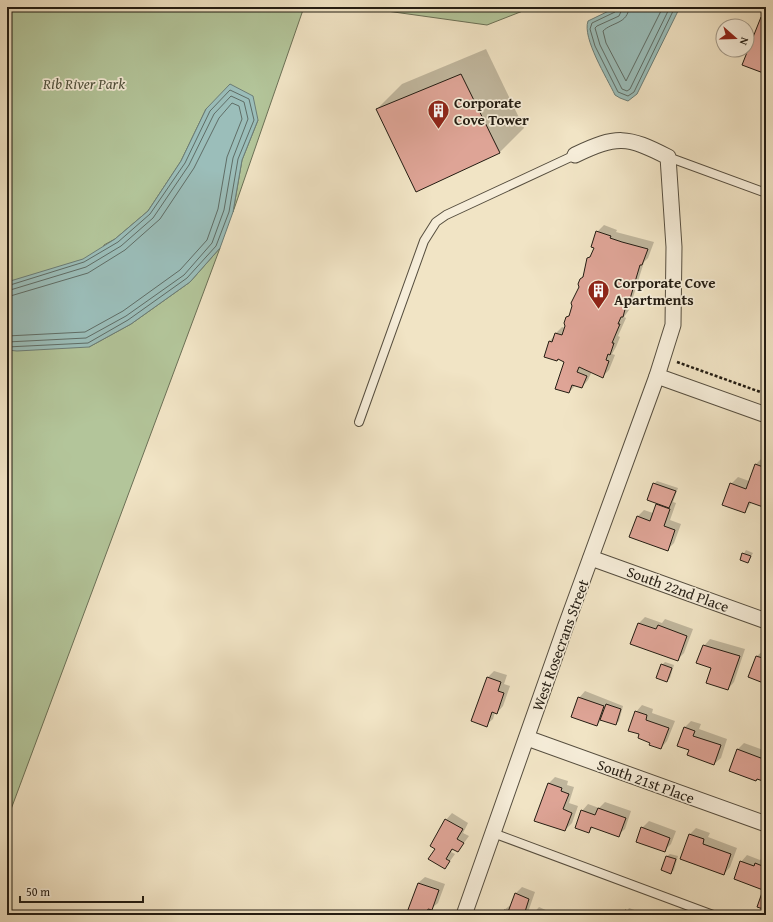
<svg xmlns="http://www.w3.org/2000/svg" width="773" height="922" font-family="'Gentium Book Plus',serif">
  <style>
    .green { fill: #b3c59a; stroke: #6b7056 }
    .water { fill: #9bbeba; stroke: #6b7d77 }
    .shadow { fill: #0003 }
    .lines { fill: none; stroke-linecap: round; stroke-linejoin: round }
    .shore { stroke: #5f6d66; stroke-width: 1 }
    .building { fill: #dea496; stroke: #231c12 }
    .service-casing { stroke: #564e3f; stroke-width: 10 }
    .minor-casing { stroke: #564e3f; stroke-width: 17 }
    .path { stroke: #231c12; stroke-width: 2.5; stroke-dasharray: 3 2; stroke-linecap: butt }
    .service { stroke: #f6edd9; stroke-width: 8 }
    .minor { stroke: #f6edd9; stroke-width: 15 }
    .labels { text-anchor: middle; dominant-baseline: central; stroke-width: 3.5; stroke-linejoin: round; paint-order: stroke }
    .park-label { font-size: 15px; font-style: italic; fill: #4e4f3b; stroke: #f6edd9 }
    .poi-label { font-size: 15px; font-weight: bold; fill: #231c12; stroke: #f6edd9; text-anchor: start }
    .street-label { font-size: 15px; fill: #231c12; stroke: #f6edd9 }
  </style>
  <rect width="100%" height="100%" fill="#f1e4c5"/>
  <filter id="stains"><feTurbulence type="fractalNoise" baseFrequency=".005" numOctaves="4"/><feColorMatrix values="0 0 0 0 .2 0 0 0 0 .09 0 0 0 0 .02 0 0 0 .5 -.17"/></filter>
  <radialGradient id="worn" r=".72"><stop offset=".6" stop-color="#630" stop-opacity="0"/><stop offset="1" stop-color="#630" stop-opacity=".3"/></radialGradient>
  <g class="green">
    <path d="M7,7H304L233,212L242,160L258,120L206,109L181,161L148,211L115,239L104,245L89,347L131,324L190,282L220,248L7,820Z"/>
    <path d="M358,7H533L487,25Z"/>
  </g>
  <g class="water">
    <path d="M617,7H680L637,94L628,101L620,98L615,95C607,78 582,38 588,21Z"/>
    <path d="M230,84L253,96L258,120L242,160L233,212L220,248L190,282L131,324L89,347L17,351L7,350V282L83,259L115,239L148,211L181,161L206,109Z"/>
  </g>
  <g class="shadow">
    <path d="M766,13V73L762,18Z"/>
    <path d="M486,49L524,128L499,153L377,109L402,84Z"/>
    <path d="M604,225L617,230L616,232L654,242L648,258L644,262L629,310L624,317L626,318L618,336L620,337L616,347L612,354L615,355L609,370L603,376L592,371L588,380L582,387L575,386L569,392L566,361L545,356L550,341L556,333L562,327L566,328L567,318L570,314L580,287L579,284L587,267L588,258L593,254L595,247L597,232Z"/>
    <path d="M762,458L766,459V507L752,502L745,512L731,484L738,477L749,481L756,464Z"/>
    <path d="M657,481L678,488L673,502L676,503L670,520L681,524L674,543L667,550L638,516L644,510L653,513L658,503L654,484Z"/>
    <path d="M746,550L753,553L748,562L741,559Z"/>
    <path d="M645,617L662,623L665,619L693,629L684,653L678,659L632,643L639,623Z"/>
    <path d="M710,639L745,649L734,682L728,689L712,667L704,646Z"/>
    <path d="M764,650L766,651V683L749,676L757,656Z"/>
    <path d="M665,662L674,665L670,678L667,681L662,665Z"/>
    <path d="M494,671L507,675L504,684L510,686L503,706L497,713L495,712L493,719L486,725L473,721L488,677Z"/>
    <path d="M585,691L623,706L619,721L616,724L602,719L597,725L579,698Z"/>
    <path d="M642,705L653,709L652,713L675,721L667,741L661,748L640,734L636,712Z"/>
    <path d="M691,721L701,724L699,729L727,739L721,758L714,764L690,749L678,745L685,727Z"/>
    <path d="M744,743L766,751V781L737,750Z"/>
    <path d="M555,777L568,781L567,785L574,787L569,803L578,806L572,823L565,830L535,820L549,783Z"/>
    <path d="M605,802L631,811L625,829L618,835L594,827L589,831L582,811L588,804L599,808Z"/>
    <path d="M452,813L468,823L463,833L469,836L458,851L454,848L451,852L455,854L445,868L436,848L446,820Z"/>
    <path d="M649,821L676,831L671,844L664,851L642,828Z"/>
    <path d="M696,828L710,833L708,837L737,848L730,867L724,874L681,859L690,834Z"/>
    <path d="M670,854L678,856L674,870L671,873L667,856Z"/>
    <path d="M747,855L760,860L763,857L766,858V909L765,889L741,862Z"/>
    <path d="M425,877L445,884L438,903L432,908L430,915H407L418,883Z"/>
    <path d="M522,887L535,892L527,915H503L504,910L512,904L516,893Z"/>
    <path d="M539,907L548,911L546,915H532Z"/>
    <path d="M629,908L645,914V915H625Z"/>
  </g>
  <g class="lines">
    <g class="shore">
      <path d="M618,7L615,12L592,23L590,29L595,46L618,92L628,96L634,92L675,7"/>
      <path d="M623,7L619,16L597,26L595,28L600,45L622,89L627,91L630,89L670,7"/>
      <path d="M629,7C628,24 612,22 603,31L606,43L626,81L663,7"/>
      <path d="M7,286L84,262L118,242L150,214L185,163L210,111L230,90L249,99L254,120L238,159L229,212L216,246L187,278L128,320L88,343L7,347"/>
      <path d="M7,291L86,267L121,246L153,218L189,165L214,114L231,96L244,102L248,119L233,158L224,210L212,243L184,275L126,316L86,338L7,342"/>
      <path d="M7,297L88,273L125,250L160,219L194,168L219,118L232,103L239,106L242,119L227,157L218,209L207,240L180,270L123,311L85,332L7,336"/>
    </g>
  </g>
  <g class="building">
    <path d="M761,17L766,19V74L742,65Z"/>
    <path d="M461,74L500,153L416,192L376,109Z"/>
    <path d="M596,231L611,236L610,238L622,242L648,249L642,265H640L630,299L628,298L623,317H621L618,324H620L612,343H614L610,355L608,354L606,360L609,361L603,378L579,367L577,372L587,376L582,388L572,385L569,393L555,389L564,362L558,359L557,361L544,357L549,341L552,342L555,333L562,335L565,326L564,323L566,317L569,316L572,306L571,303L579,287L578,284L580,279L583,277L587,258L590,257L594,248L591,247Z"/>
    <path d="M755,464L766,468V508L749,502L745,513L722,505L730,483L746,489Z"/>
    <path d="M653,483L676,491L669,508L647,500Z"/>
    <path d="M656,504L670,509L664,526L675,530L668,551L629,537L637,516L650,521Z"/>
    <path d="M742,553L751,556L748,563L740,560Z"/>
    <path d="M638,623L656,629L658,625L687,636L678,661L630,644Z"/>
    <path d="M703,645L740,656L728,690L706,683L711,668L696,663Z"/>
    <path d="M756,656L766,659V684L748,677Z"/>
    <path d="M661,664L672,668L667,682L656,678Z"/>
    <path d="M487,677L501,682L498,691L504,693L497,714L492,712L487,727L471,721Z"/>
    <path d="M578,697L604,706L597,726L571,717Z"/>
    <path d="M606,704L621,709L616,725L600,720Z"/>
    <path d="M635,711L647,715L646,720L669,728L661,749L649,745L650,743L638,738L639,734L628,731Z"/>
    <path d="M684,727L695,731L693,736L721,745L714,765L687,755L689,750L677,746Z"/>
    <path d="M737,749L766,760V782L757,779L756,781L729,771Z"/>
    <path d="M548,783L562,788L561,791L569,794L563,809L572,813L565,831L534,821Z"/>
    <path d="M598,808L626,818L619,837L591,827L589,833L575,828L581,810L595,815Z"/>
    <path d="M445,819L463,829L457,839L464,843L458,852L452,849L446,859L450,861L445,869L428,859L435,849L430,846Z"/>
    <path d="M641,827L670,838L665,852L636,842Z"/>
    <path d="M689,834L704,839L703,844L731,854L724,875L680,859Z"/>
    <path d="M666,856L676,859L671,874L661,870Z"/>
    <path d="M740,861L754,866L755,863L765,867L766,865V910L757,907L763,890L734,879Z"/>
    <path d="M418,883L439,890L432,910L428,909L426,915H406Z"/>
    <path d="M515,893L529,899L524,915H502L504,910L508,912Z"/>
    <path d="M625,910L638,915H624Z"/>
  </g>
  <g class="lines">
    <defs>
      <g id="service">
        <path d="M668,157L766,193"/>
        <path d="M359,422L424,241L436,222L446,215L575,155"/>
        <path d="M493,833L713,915"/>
      </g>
      <g id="minor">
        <path d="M657,376L766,415"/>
        <path d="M591,558L766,621"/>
        <path d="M527,738L766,824"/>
        <path d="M464,915L565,628L657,376L673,325L674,247L668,157C627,136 617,135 575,155"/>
      </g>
    </defs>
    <use href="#service" class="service-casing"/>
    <use href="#minor" class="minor-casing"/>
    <path class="path" d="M677,362L766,394"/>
    <use href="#service" class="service"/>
    <use href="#minor" class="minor"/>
  </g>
  <defs>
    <symbol id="building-pin" viewBox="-11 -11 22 30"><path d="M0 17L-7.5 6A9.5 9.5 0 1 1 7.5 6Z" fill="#8f2418" stroke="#f6edd9"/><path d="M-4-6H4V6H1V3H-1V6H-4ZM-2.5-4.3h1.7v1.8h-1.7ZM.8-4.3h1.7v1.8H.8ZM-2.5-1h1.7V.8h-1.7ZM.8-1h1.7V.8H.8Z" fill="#fff"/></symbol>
  </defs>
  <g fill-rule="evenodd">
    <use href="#building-pin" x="426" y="98" width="25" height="34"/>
    <use href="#building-pin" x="586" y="278" width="25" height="34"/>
  </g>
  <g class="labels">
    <g class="park-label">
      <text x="84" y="83">Rib River Park</text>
    </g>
    <g class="poi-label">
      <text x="454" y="102">Corporate<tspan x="454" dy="17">Cove Tower</tspan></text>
      <text x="614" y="282">Corporate Cove<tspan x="614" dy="17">Apartments</tspan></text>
    </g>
    <g class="street-label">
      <text transform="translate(678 589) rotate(20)">South 22nd Place</text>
      <text transform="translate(560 645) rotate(-70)">West Rosecrans Street</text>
      <text transform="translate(646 781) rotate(20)">South 21st Place</text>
    </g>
  </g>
  <rect width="773" height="922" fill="none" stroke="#f1e4c5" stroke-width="24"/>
  <rect x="8" y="8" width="757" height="906" fill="none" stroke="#231c12" stroke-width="2"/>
  <rect x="12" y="12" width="749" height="898" fill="none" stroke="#231c12"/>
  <g transform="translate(735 38) rotate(110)"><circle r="19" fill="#f6edd9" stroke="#a29989"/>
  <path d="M0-3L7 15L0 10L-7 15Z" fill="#8f2418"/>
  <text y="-6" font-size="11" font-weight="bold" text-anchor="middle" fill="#231c12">N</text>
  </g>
  <path d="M20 896v6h123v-6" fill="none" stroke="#231c12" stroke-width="2"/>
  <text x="26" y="896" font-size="12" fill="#231c12" stroke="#f6edd9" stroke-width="3" paint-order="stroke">50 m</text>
  <rect width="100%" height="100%" filter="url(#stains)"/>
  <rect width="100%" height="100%" fill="url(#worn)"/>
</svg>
